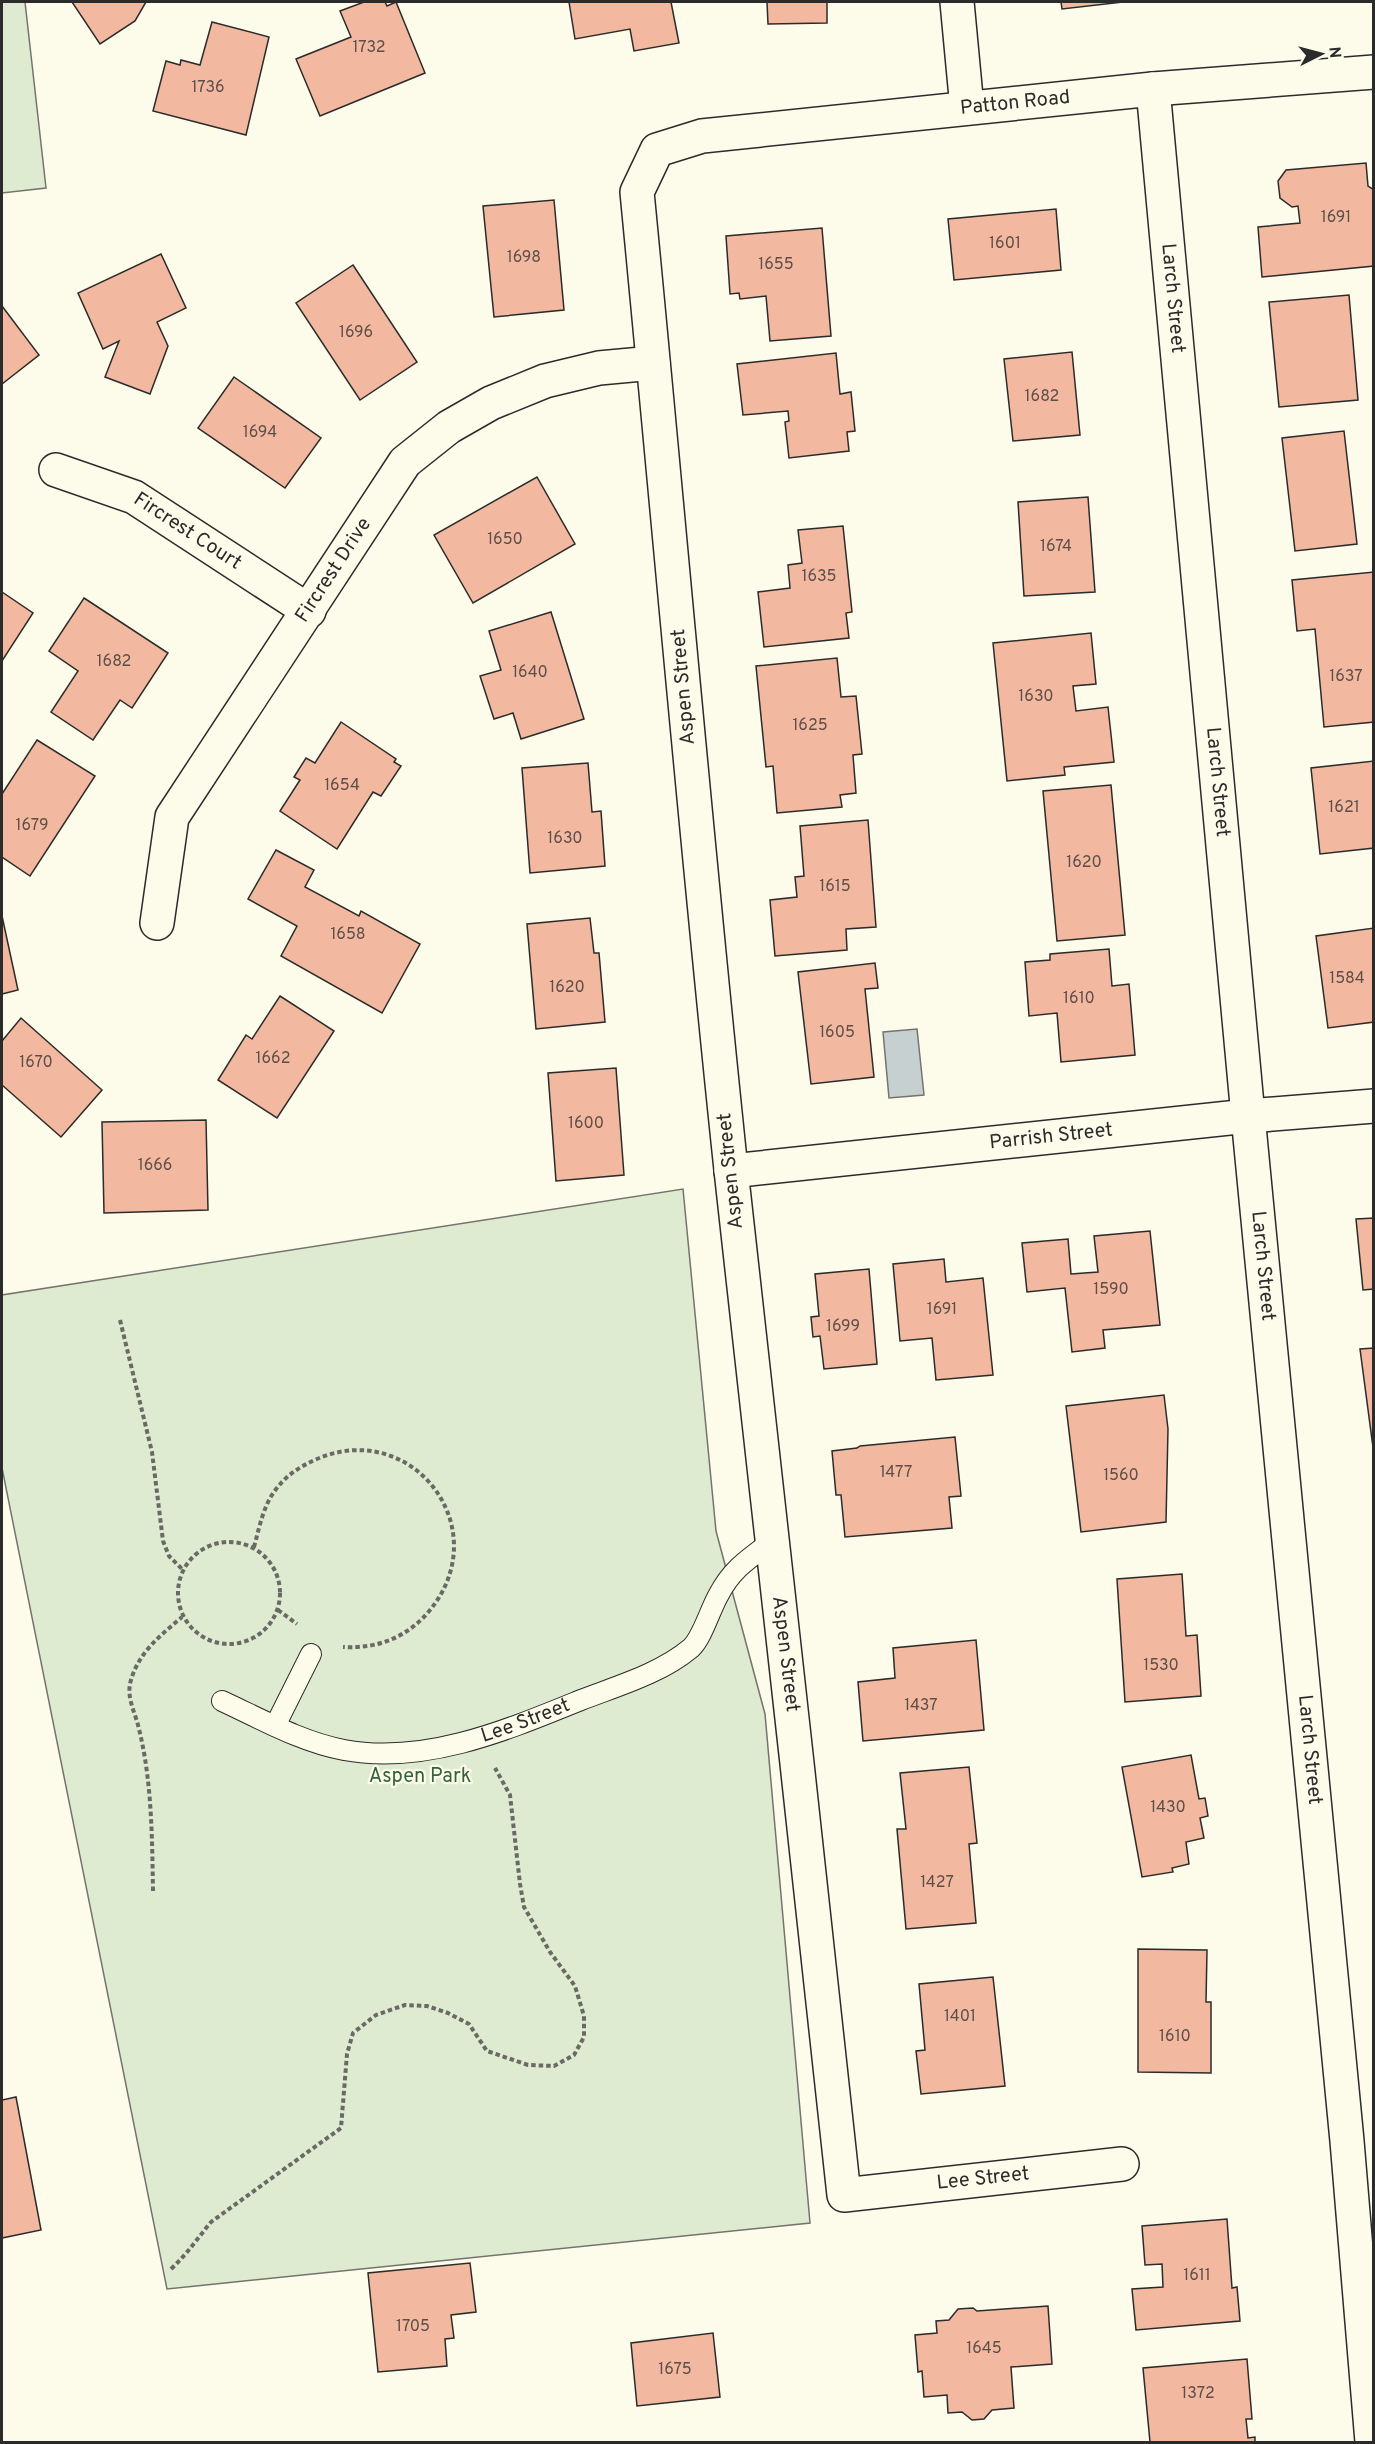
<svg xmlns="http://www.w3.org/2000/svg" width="1375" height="2444" font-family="Overpass,sans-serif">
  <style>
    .green { fill: #deebd1; stroke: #74746e; stroke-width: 1.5 }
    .water { fill: #c7d0d0; stroke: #74746e; stroke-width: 1.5 }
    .building { fill: #f2b8a0; stroke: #2b2b2b; stroke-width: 1.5 }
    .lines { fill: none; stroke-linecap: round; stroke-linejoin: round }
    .service-casing { stroke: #2b2b2b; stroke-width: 22 }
    .minor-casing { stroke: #2b2b2b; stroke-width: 36 }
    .path { stroke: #6a6964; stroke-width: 4; stroke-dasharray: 4.5 3; stroke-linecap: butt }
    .service { stroke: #fdfbea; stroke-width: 20 }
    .minor { stroke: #fdfbea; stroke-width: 33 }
    .labels { text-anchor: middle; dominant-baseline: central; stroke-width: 4.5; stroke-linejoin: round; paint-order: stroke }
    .number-label { font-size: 16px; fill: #5d4e48 }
    .street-label { font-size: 20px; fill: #2b2b2b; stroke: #fdfbea }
    .park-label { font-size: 20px; fill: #34623c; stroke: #fdfbea }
  </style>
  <rect width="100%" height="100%" fill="#fdfbea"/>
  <g class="green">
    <path d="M2,2H25L46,188L2,193Z"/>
    <path d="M683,1189L716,1531L765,1714L810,2223L167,2289L2,1468V1295Z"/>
  </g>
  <path class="water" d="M917,1029L924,1095L889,1098L883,1032Z"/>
  <g class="building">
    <path d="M72,2H146L135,21L100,44Z"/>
    <path d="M364,2H385L387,6L396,2L425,73L320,116L296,59L351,37L340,11Z"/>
    <path d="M569,2H671L679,43L634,51L630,29L575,39Z"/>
    <path d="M767,2H827V23L768,24Z"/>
    <path d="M1061,2H1123L1062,9Z"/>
    <path d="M212,22L269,37L246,135L153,111L166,61L180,65L181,60L200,65Z"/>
    <path d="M1366,163L1368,186L1374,190V266L1262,277L1258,227L1300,223L1298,206L1292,207L1280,198L1278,181L1286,170Z"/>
    <path d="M554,200L564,310L494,317L483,206Z"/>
    <path d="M1056,209L1061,270L954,280L948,219Z"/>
    <path d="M822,228L831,336L770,341L766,296L740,299L739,293L730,294L726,236Z"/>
    <path d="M161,254L186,308L157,322L168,346L150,394L105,377L119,341L103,349L78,293Z"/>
    <path d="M353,265L417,362L360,400L296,303Z"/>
    <path d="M1349,295L1358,400L1279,407L1269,302Z"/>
    <path d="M2,306L39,355L2,384Z"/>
    <path d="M1072,352L1080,435L1013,441L1004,359Z"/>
    <path d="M836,353L840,394L851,392L855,431L847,432L849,451L789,458L785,422L789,421L788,411L743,415L737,364Z"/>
    <path d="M234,377L321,438L285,488L198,428Z"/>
    <path d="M1344,431L1357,544L1295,551L1282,438Z"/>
    <path d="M537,477L575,544L473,603L434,535Z"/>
    <path d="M1088,497L1095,592L1024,596L1018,502Z"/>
    <path d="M843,526L852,612L846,613L849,638L764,647L758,592L790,588L788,565L802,563L798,530Z"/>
    <path d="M1374,572V722L1324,727L1315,629L1297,631L1292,580Z"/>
    <path d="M2,592L33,613L2,661Z"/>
    <path d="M84,598L168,653L132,708L120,700L93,740L51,712L78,671L49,651Z"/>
    <path d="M551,612L584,719L521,739L513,713L494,719L480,676L501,670L489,631Z"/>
    <path d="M1091,633L1096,684L1073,686L1076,711L1108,707L1114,762L1064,767L1065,775L1007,781L993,643Z"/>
    <path d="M837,658L841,697L856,696L862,754L853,755L856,793L840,795L842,807L777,813L773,766L766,767L756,666Z"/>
    <path d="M341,722L396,759L394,762L401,766L381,796L373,792L337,849L280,811L300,780L294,777L306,758L315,763Z"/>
    <path d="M37,740L95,776L30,876L2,857V794Z"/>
    <path d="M1374,761V848L1320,854L1311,768Z"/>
    <path d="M588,763L592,812L601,811L605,866L530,873L522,768Z"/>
    <path d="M1111,785L1125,935L1057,941L1043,791Z"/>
    <path d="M868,820L876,927L846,929L847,950L775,956L770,900L797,897L795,877L804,876L800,826Z"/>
    <path d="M276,850L314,870L305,887L359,916L361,911L420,944L382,1013L281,956L297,926L248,899Z"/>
    <path d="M2,916L18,990L2,994Z"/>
    <path d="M590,918L594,953H599L605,1022L536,1029L527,924Z"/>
    <path d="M1374,928V1022L1328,1028L1316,936Z"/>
    <path d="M1109,949L1112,986L1129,984L1135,1055L1061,1062L1057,1013L1029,1016L1025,962L1050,960V954Z"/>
    <path d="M875,963L878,988L865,989L874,1077L811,1084L798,972Z"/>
    <path d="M280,996L334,1031L277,1118L218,1080L246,1035L252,1039Z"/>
    <path d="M21,1018L102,1090L61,1137L2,1085V1041Z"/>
    <path d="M616,1068L624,1175L556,1181L548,1073Z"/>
    <path d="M206,1120L208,1210L104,1213L102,1122Z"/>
    <path d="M1374,1218V1289L1363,1290L1356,1219Z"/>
    <path d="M1150,1231L1160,1325L1103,1330L1105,1348L1072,1352L1065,1288L1027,1292L1022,1243L1068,1239L1071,1274L1098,1272L1094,1236Z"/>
    <path d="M944,1259L946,1282L983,1278L993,1375L936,1380L932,1338L900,1341L893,1264Z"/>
    <path d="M869,1269L877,1364L824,1369L820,1336L813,1337L811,1317L819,1316L815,1274Z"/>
    <path d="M1374,1348V1455L1360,1349Z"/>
    <path d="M1164,1395L1168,1429L1166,1522L1081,1532L1066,1406Z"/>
    <path d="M955,1437L961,1496L949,1497L952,1528L845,1537L841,1495H836L832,1451L857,1448L860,1446Z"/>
    <path d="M1182,1574L1186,1636L1197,1635L1201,1696L1125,1702L1117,1579Z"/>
    <path d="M976,1640L984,1730L863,1741L858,1682L895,1678L893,1648Z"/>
    <path d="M1191,1755L1199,1799L1205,1798L1208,1816L1200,1818L1204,1838L1186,1842L1189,1864L1172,1868L1173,1872L1142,1877L1122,1767Z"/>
    <path d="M969,1767L977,1843L969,1844L976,1923L906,1929L897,1829H906L900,1773Z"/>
    <path d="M1138,1949L1207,1950L1206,2002H1211V2073L1138,2072Z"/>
    <path d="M993,1977L1005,2086L921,2094L916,2051L925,2050L919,1984Z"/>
    <path d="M16,2097L41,2230L2,2238V2100Z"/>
    <path d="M1227,2219L1232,2288L1237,2287L1240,2321L1136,2330L1132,2289L1163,2287L1162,2264L1145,2265L1142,2226Z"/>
    <path d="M470,2263L476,2312L451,2315L454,2338L445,2339L447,2366L378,2372L368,2273Z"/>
    <path d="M1048,2306L1052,2364L1011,2367L1014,2408L992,2410L984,2419L972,2420L962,2412L948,2413L947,2395L924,2397L922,2371L918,2372L915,2335L937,2333L936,2321L949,2320L958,2309L973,2308L977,2311Z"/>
    <path d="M713,2333L720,2397L637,2406L631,2343Z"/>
    <path d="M1247,2359L1252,2419H1246L1248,2438L1255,2437V2442H1150L1143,2368Z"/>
  </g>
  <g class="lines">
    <defs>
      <g id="service">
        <path id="s1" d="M222,1701C261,1719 301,1742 344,1750C425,1765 507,1730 581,1700C617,1686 660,1674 691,1648C702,1638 710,1610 718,1596C731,1570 748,1559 771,1542"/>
        <path d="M275,1726L311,1654"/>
      </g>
      <g id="minor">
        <path d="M957,2L967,108"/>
        <path id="s2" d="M1153,89L1248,1116L1347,2141L1372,2442"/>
        <path id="s3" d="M56,470L134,497L309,611"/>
        <path id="s4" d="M157,923L172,817L405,462L449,427L491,403L545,381L599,368L653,363"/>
        <path id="s5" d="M731,1171L1248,1116L1374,1106"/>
        <path id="s6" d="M1122,2164L844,2195C809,1856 768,1518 732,1179C697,851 669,521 637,192L657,150L702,136L1153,89L1374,72"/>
      </g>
    </defs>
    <use href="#service" class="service-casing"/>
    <use href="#minor" class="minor-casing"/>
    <g class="path">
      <path d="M120,1320L152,1452L163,1541L169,1556L183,1570"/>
      <circle cx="229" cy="1593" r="51"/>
      <path d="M254,1547C259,1529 263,1507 274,1492C285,1476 299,1467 317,1459C412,1418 497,1528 430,1610C408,1637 378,1649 343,1647"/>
      <path d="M278,1610L297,1624"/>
      <path d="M153,1891C152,1836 152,1779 138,1725C134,1710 126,1696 131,1680C139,1652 161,1635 182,1617"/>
      <path d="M171,2269C188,2253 197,2239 211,2222L341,2128L347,2054L353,2033L376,2015L405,2005L427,2006L448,2013L469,2024L487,2051L528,2065L554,2066L574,2055L584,2037V2016L575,1986L550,1952L524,1907L520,1884L510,1795L495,1768"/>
    </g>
    <use href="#service" class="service"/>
    <use href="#minor" class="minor"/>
  </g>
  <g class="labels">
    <g class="number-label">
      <text x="369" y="48">1732</text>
      <text x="208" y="88">1736</text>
      <text x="1336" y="218">1691</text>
      <text x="1005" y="244">1601</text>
      <text x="524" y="258">1698</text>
      <text x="776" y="265">1655</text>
      <text x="356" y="333">1696</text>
      <text x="1042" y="397">1682</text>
      <text x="260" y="433">1694</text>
      <text x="505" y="540">1650</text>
      <text x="1056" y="547">1674</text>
      <text x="819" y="577">1635</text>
      <text x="114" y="662">1682</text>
      <text x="530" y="673">1640</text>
      <text x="1346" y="677">1637</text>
      <text x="1036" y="697">1630</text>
      <text x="810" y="726">1625</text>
      <text x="342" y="786">1654</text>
      <text x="1344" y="808">1621</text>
      <text x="32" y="826">1679</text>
      <text x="565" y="839">1630</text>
      <text x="1084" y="863">1620</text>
      <text x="835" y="887">1615</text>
      <text x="348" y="935">1658</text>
      <text x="1347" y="979">1584</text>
      <text x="567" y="988">1620</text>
      <text x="1079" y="999">1610</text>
      <text x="837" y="1033">1605</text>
      <text x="273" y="1059">1662</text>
      <text x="36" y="1063">1670</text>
      <text x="586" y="1124">1600</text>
      <text x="155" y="1166">1666</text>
      <text x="1111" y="1290">1590</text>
      <text x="942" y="1310">1691</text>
      <text x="843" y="1327">1699</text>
      <text x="896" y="1473">1477</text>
      <text x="1121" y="1476">1560</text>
      <text x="1161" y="1666">1530</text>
      <text x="921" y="1706">1437</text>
      <text x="1168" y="1808">1430</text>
      <text x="937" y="1883">1427</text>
      <text x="960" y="2017">1401</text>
      <text x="1175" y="2037">1610</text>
      <text x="1197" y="2276">1611</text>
      <text x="413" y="2327">1705</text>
      <text x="984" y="2349">1645</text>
      <text x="675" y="2370">1675</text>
      <text x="1198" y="2394">1372</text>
    </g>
    <g class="street-label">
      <text stroke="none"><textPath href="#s6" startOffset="2702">Patton Road</textPath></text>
      <text stroke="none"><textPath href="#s2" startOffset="210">Larch Street</textPath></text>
      <text stroke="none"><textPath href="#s3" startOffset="146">Fircrest Court</textPath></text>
      <text stroke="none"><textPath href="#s4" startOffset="402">Fircrest Drive</textPath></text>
      <text transform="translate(684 687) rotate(-95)">Aspen Street</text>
      <text stroke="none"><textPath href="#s2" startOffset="696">Larch Street</textPath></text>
      <text stroke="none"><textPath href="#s5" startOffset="322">Parrish Street</textPath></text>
      <text transform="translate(731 1171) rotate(-96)">Aspen Street</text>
      <text stroke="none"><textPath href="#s2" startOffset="1182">Larch Street</textPath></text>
      <text transform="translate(785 1654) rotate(83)">Aspen Street</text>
      <text stroke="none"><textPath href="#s1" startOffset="318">Lee Street</textPath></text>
      <text stroke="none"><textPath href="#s2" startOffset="1668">Larch Street</textPath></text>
      <text transform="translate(983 2179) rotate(-6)">Lee Street</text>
    </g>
    <g class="park-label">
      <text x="420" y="1777">Aspen Park</text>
    </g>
  </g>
  <rect width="1375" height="2444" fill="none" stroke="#2b2b2b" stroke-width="6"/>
  <g transform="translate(1321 54) rotate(84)" stroke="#fdfbea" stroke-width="4.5" paint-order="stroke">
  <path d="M0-4.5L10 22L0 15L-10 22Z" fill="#2b2b2b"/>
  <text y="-9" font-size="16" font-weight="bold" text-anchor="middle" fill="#2b2b2b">N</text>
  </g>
</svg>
